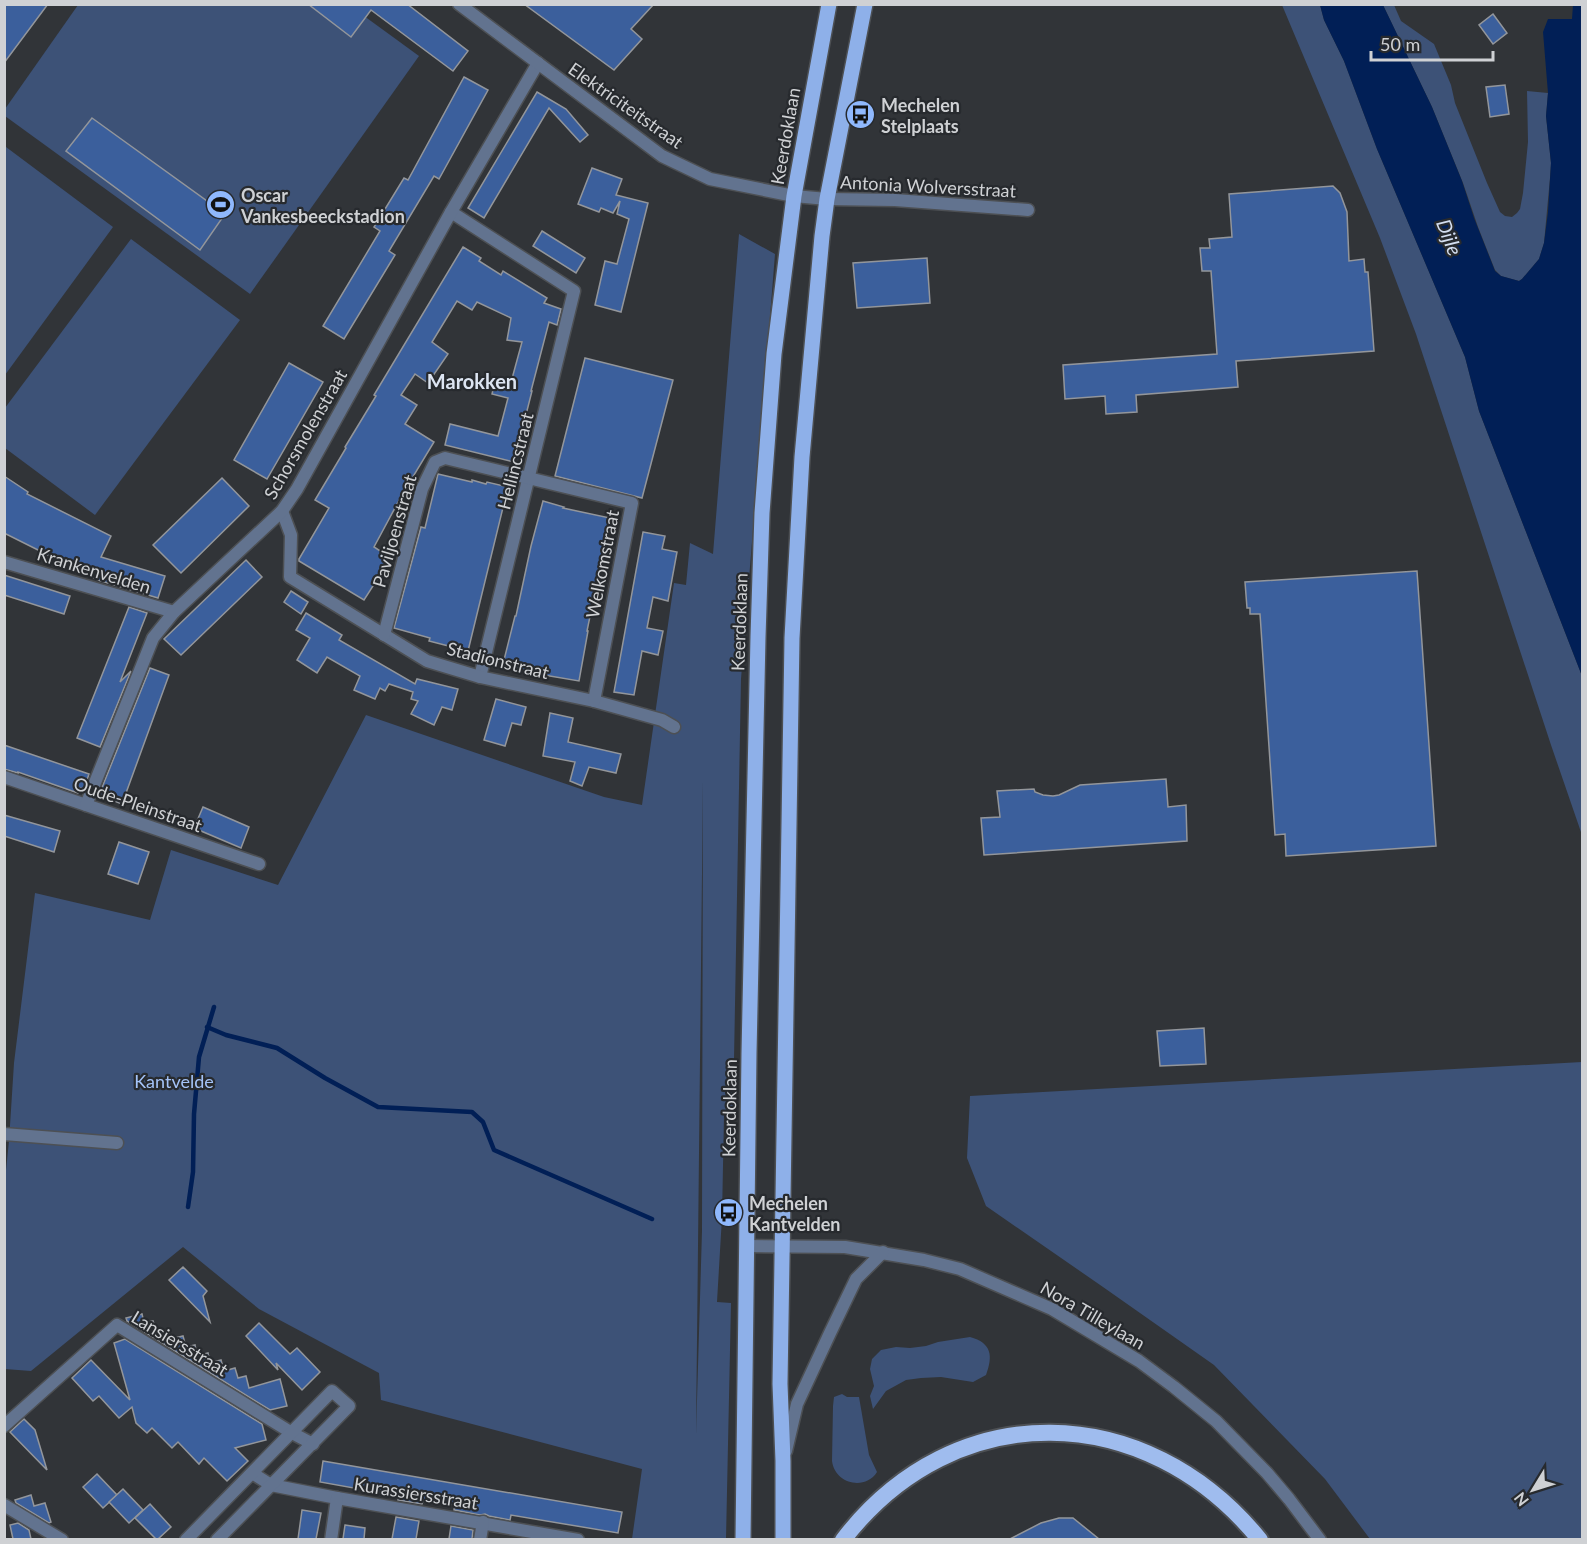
<svg xmlns="http://www.w3.org/2000/svg" width="1587" height="1544" font-family="Lato,sans-serif">
  <style>
    .green { fill: #3d5277; fill-rule: evenodd }
    .water { fill: #011f56 }
    .lines { fill: none; stroke-linecap: round; stroke-linejoin: round }
    .stream { stroke: #011f56; stroke-width: 4.5 }
    .building { fill: #3b5f9c; stroke: #93969b; stroke-width: 1.5 }
    .minor-casing { stroke: #4d5054; stroke-width: 15 }
    .tertiary-casing { stroke: #4d5054; stroke-width: 15 }
    .primary-casing { stroke: #4d5054; stroke-width: 18 }
    .trunk-casing { stroke: #4d5054; stroke-width: 20 }
    .minor { stroke: #62738f; stroke-width: 12 }
    .tertiary { stroke: #62738f; stroke-width: 12 }
    .primary { stroke: #8eb0e9; stroke-width: 15 }
    .trunk { stroke: #9fbcee; stroke-width: 16 }
    .labels { text-anchor: middle; dominant-baseline: central; stroke-width: 4.5; stroke-linejoin: round; paint-order: stroke }
    .street-label { font-size: 18px; fill: #cfd1d4; stroke: #272a2e }
    .poi-label { font-size: 18px; font-weight: bold; fill: #cfd1d4; stroke: #272a2e; text-anchor: start }
    .park-label { font-size: 18px; fill: #a4c3f8; stroke: #272a2e }
    .water-label { font-size: 20px; font-style: italic; fill: #d3def0; stroke: #272a2e }
    .neighbourhood-label { font-size: 20px; font-weight: bold; fill: #dde5f2; stroke: #272a2e }
  </style>
  <rect width="100%" height="100%" fill="#313438"/>
  <g class="green">
    <path d="M78,5H349L419,56L250,294L5,116V109Z"/>
    <path d="M1282,5H1320L1324,20L1344,61L1377,149L1465,357L1479,411L1582,676V835L1551,745L1416,334L1380,238Z"/>
    <path d="M1383,5H1394L1401,21L1434,44L1451,85L1455,103L1487,183L1500,212L1505,216L1512,217L1517,213L1520,209L1523,193L1528,142L1527,91L1548,93L1546,116L1551,163L1550,178L1544,243L1539,259L1522,279L1519,281L1501,276L1495,270L1478,227L1463,183L1432,107Z"/>
    <path d="M6,147L113,227L5,375L4,148Z"/>
    <path d="M739,234L775,254L741,679L733,1114H724L722,1217L717,1302L731,1303L726,1539H632L642,1469L381,1400L379,1373L259,1309L183,1247L31,1371L5,1369V1180L9,1141L14,1063L35,893L150,920L171,850L278,885L366,715L604,797L642,805L674,583L686,585L690,543L713,554ZM703,779L702,1231L696,1434L703,780Z"/>
    <path d="M131,239L240,320L95,515L5,448V408Z"/>
    <path d="M1582,1062V1539H1370L1325,1479L1214,1365L1103,1287L986,1206L967,1158L970,1096Z"/>
    <path d="M970,1337C992,1343 993,1356 986,1375L973,1382L941,1377L921,1378L906,1380L886,1391L873,1409L870,1396L874,1386L870,1369L872,1359L881,1350L896,1347L910,1348L926,1346L938,1342Z"/>
    <path d="M842,1394L847,1397H859L869,1455L877,1472C865,1491 835,1484 832,1461L833,1406L834,1397Z"/>
  </g>
  <path class="water" d="M1320,5H1383L1432,107L1462,181L1474,218L1495,271L1501,276L1519,281L1522,279L1539,259L1544,243L1548,212L1551,163L1546,116L1548,93L1543,32L1548,19H1572L1573,5H1582V676L1479,411L1465,357L1377,149L1344,61L1324,20Z"/>
  <g class="lines">
    <g class="stream">
      <path d="M207,1027L226,1035L277,1048L325,1078L378,1107L472,1112L483,1122L494,1150L652,1219"/>
      <path d="M188,1207L193,1172L194,1114L199,1057L214,1007"/>
    </g>
  </g>
  <g class="building">
    <path d="M4,4H48L4,63Z"/>
    <path d="M308,4H407L468,51L453,71L371,10L351,37Z"/>
    <path d="M524,4H654L631,29L642,39L614,70Z"/>
    <path d="M1493,14L1507,33L1493,44L1479,25Z"/>
    <path d="M464,77L488,90L439,179L434,176L389,251L395,255L344,339L323,326L380,231L374,227L404,178L408,180Z"/>
    <path d="M1505,85L1509,114L1490,117L1486,87Z"/>
    <path d="M537,92L566,109L588,135L580,142L549,108L484,218L468,208Z"/>
    <path d="M92,118L225,214L200,250L66,151Z"/>
    <path d="M592,168L622,179L616,195L648,203L621,312L595,305L605,261L617,264L629,219L617,214L620,201L613,213L601,208L599,212L578,204Z"/>
    <path d="M1333,186L1340,193L1347,212L1349,261L1364,259L1365,272H1368L1374,351L1236,361L1238,387L1136,395L1137,412L1106,414L1105,396L1065,399L1063,365L1217,354L1211,271H1202L1200,248H1210L1209,239L1232,237L1229,194Z"/>
    <path d="M542,231L585,258L576,273L533,246Z"/>
    <path d="M463,247L481,258L479,261L501,275L503,271L547,298L544,303L561,309L557,325L549,322L531,391H532L514,462L445,445L450,424L498,436L508,398L492,394L495,382L510,386L522,342L507,340L511,318L477,302L472,310L457,301L432,342L448,354L428,383L415,374L401,395L417,405L405,424L434,442L403,493L374,547L391,558L364,600L299,561V559L329,508L315,500L346,448L345,447L376,396L374,395Z"/>
    <path d="M927,258L930,303L857,308L853,263Z"/>
    <path d="M585,358L673,380L642,498L555,476Z"/>
    <path d="M289,363L323,382L267,479L234,460Z"/>
    <path d="M438,474L472,482V480L486,484L487,482L508,487L468,651L429,641L430,638L394,628L421,527L425,528Z"/>
    <path d="M4,476L28,492L27,494L111,536L101,557L165,576L158,598L98,580L4,533Z"/>
    <path d="M222,478L249,506L181,573L153,545Z"/>
    <path d="M543,501L564,507L563,508L610,518L587,631H588L579,681L538,674L503,664L515,616H516L531,546Z"/>
    <path d="M643,532L665,536L662,549L677,552L668,601L653,597L647,628L663,631L658,655L642,651L634,695L614,692Z"/>
    <path d="M246,560L262,577L181,655L164,639Z"/>
    <path d="M1417,571L1436,846L1286,856L1285,834L1275,835L1260,614H1250V608H1247L1245,582Z"/>
    <path d="M4,575L70,596L64,614L4,595Z"/>
    <path d="M291,591L308,602L301,614L284,602Z"/>
    <path d="M129,607L147,613L120,682L131,671L100,747L77,738Z"/>
    <path d="M306,613L342,635L339,640L415,684L417,679L458,689L452,710L442,707L434,725L411,714L418,701L411,699L413,692L389,684L385,691L380,688L375,699L354,690L360,676L327,657L317,673L297,660L310,638L296,630Z"/>
    <path d="M150,668L169,675L122,804L99,795Z"/>
    <path d="M496,699L526,707L521,725L512,723L505,746L484,740Z"/>
    <path d="M550,713L573,718L568,742L621,754L616,773L589,767L582,786L570,781L575,762L543,756Z"/>
    <path d="M4,745L89,774L84,789L80,788L78,793L18,772V773L4,769Z"/>
    <path d="M1166,779L1168,807L1186,805L1187,841L984,855L981,818L1000,817L997,791L1034,789L1035,792L1043,795L1053,796L1059,795L1080,785Z"/>
    <path d="M203,807L249,827L241,848L194,828Z"/>
    <path d="M4,815L60,831L54,852L4,836Z"/>
    <path d="M119,842L149,852L138,884L108,874Z"/>
    <path d="M1204,1028L1206,1064L1160,1066L1157,1031Z"/>
    <path d="M183,1267L207,1291L203,1296L210,1322L169,1280Z"/>
    <path d="M142,1314L144,1323L153,1321L157,1333L168,1330L171,1339L183,1336L186,1347L195,1345L197,1356L208,1353L210,1363L221,1360L224,1371L235,1368L238,1378L246,1376L249,1388L280,1379L287,1406L270,1410L127,1321L126,1318Z"/>
    <path d="M259,1323L290,1354L297,1348L320,1372L302,1390L276,1363L278,1370L246,1336Z"/>
    <path d="M125,1339L262,1424L266,1440L235,1448L248,1461L227,1481L204,1458L199,1464L178,1442L172,1448L152,1428L147,1433L136,1423L132,1407L119,1418L99,1396L93,1401L72,1378L91,1360L130,1400L114,1343Z"/>
    <path d="M24,1419L35,1430L47,1470L10,1432Z"/>
    <path d="M323,1461L622,1512L618,1533L511,1515L510,1520L489,1516L485,1514L480,1515L454,1510L455,1505L423,1500L422,1504L398,1500L399,1496L320,1482Z"/>
    <path d="M97,1474L117,1495L103,1508L83,1487Z"/>
    <path d="M123,1489L143,1510L129,1523L109,1502Z"/>
    <path d="M31,1495L34,1506L45,1503L51,1522L49,1523L16,1503L15,1500Z"/>
    <path d="M150,1504L171,1527L158,1539H156L135,1518Z"/>
    <path d="M302,1510L321,1513L316,1539H298Z"/>
    <path d="M396,1517L419,1521L416,1539H392Z"/>
    <path d="M1059,1518H1073L1099,1539H1010L1041,1523Z"/>
    <path d="M18,1523L29,1530L31,1539H13L10,1525Z"/>
    <path d="M345,1525L365,1528L364,1539H343Z"/>
    <path d="M451,1526L473,1530L472,1539H449Z"/>
  </g>
  <g class="lines">
    <defs>
      <g id="minor">
        <path d="M827,199L895,200L1028,210"/>
        <path d="M451,212L574,291L480,677"/>
        <path d="M282,511L291,535L290,577L427,661L480,677L594,701L662,720L674,727"/>
        <path d="M4,562L174,612"/>
        <path d="M384,635L422,489L435,462L445,458L632,503L594,701"/>
        <path d="M4,777L259,864"/>
        <path d="M86,805L153,638L174,612L282,511L297,489L451,212L538,63"/>
        <path d="M4,1134L117,1143"/>
        <path d="M4,1426L117,1325L292,1433L313,1444"/>
        <path d="M252,1473L271,1485L337,1498L578,1540"/>
        <path d="M4,1505L62,1540"/>
        <path d="M186,1540L332,1391L349,1406L217,1540"/>
        <path d="M331,1540L337,1498"/>
        <path d="M480,1540L483,1522"/>
      </g>
      <g id="tertiary">
        <path d="M459,4L662,156L710,179L794,196L827,199"/>
        <path d="M746,1246L845,1247L924,1260L960,1269L1052,1309L1139,1361L1174,1387L1216,1421L1267,1473L1289,1499L1320,1540"/>
        <path d="M786,1451L797,1404L830,1333L856,1279L883,1252"/>
      </g>
      <g id="primary">
        <path d="M743,1540L749,1053L758,637L762,513L774,354L794,196L829,4"/>
        <path d="M783,1540V1461L780,1384L792,638L802,457L822,236L827,199L865,4"/>
      </g>
      <path id="trunk" d="M843,1540C954,1395 1146,1399 1260,1540"/>
    </defs>
    <use href="#minor" class="minor-casing"/>
    <use href="#tertiary" class="tertiary-casing"/>
    <use href="#primary" class="primary-casing"/>
    <use href="#trunk" class="trunk-casing"/>
    <use href="#minor" class="minor"/>
    <use href="#tertiary" class="tertiary"/>
    <use href="#primary" class="primary"/>
    <use href="#trunk" class="trunk"/>
  </g>
  <defs>
    <symbol id="bus-disc" viewBox="-11 -11 22 22"><circle r="9.5" fill="#8fb8fd" stroke="#272a2e"/><path d="M-5-6H5V4H4V6H2V4H-2V6H-4V4H-5ZM-3.5-4V0h7V-4ZM-3.5 1.2v1.5H-2V1.2ZM2 1.2v1.5H3.5V1.2Z" fill="#111"/></symbol>
    <symbol id="stadium-disc" viewBox="-11 -11 22 22"><circle r="9.5" fill="#8fb8fd" stroke="#272a2e"/><path d="M0-5a6.5 5 0 1 0 0 10a6.5 5 0 1 0 0-10ZM-3.5-1.8h7v3.6h-7Z" fill="#111"/></symbol>
  </defs>
  <g fill-rule="evenodd">
    <use href="#bus-disc" x="844" y="98" width="33" height="33"/>
    <use href="#stadium-disc" x="204" y="188" width="33" height="33"/>
    <use href="#bus-disc" x="712" y="1196" width="33" height="33"/>
  </g>
  <g class="labels">
    <g class="street-label">
      <text transform="translate(626 105) rotate(35)">Elektriciteitstraat</text>
      <text transform="translate(785 136) rotate(-80)">Keerdoklaan</text>
      <text transform="translate(928 186) rotate(3)">Antonia Wolversstraat</text>
      <text transform="translate(305 434) rotate(-60)">Schorsmolenstraat</text>
      <text transform="translate(515 461) rotate(-76)">Hellincstraat</text>
      <text transform="translate(394 531) rotate(-74)">Paviljoenstraat</text>
      <text transform="translate(602 564) rotate(-79)">Welkomstraat</text>
      <text transform="translate(94 570) rotate(17)">Krankenvelden</text>
      <text transform="translate(739 622) rotate(-88)">Keerdoklaan</text>
      <text transform="translate(498 660) rotate(14)">Stadionstraat</text>
      <text transform="translate(138 804) rotate(19)">Oude-Pleinstraat</text>
      <text transform="translate(729 1108) rotate(-89)">Keerdoklaan</text>
      <text transform="translate(1093 1315) rotate(30)">Nora Tilleylaan</text>
      <text transform="translate(180 1343) rotate(31)">Lansiersstraat</text>
      <text transform="translate(416 1493) rotate(9)">Kurassiersstraat</text>
    </g>
    <g class="poi-label">
      <text x="881" y="105">Mechelen<tspan x="881" dy="21">Stelplaats</tspan></text>
      <text x="241" y="195">Oscar<tspan x="241" dy="21">Vankesbeeckstadion</tspan></text>
      <text x="749" y="1203">Mechelen<tspan x="749" dy="21">Kantvelden</tspan></text>
    </g>
    <g class="park-label">
      <text x="174" y="1081">Kantvelde</text>
    </g>
    <g class="water-label">
      <text transform="translate(1450 237) rotate(69)">Dijle</text>
    </g>
    <g class="neighbourhood-label">
      <text x="472" y="381">Marokken</text>
    </g>
  </g>
  <rect width="1587" height="1544" fill="none" stroke="#cfd1d4" stroke-width="12"/>
  <g transform="translate(1533 1490) rotate(232)" stroke="#272a2e" stroke-width="4.5" paint-order="stroke">
  <path d="M0-4.5L10 22L0 15L-10 22Z" fill="#cfd1d4"/>
  <text y="-9" font-size="16" font-weight="bold" text-anchor="middle" fill="#cfd1d4">N</text>
  </g>
  <path d="M1371 51v9h122v-9" fill="none" stroke="#cfd1d4" stroke-width="3"/>
  <text x="1380" y="51" font-size="18" fill="#cfd1d4" stroke="#272a2e" stroke-width="4.5" paint-order="stroke">50 m</text>
</svg>
